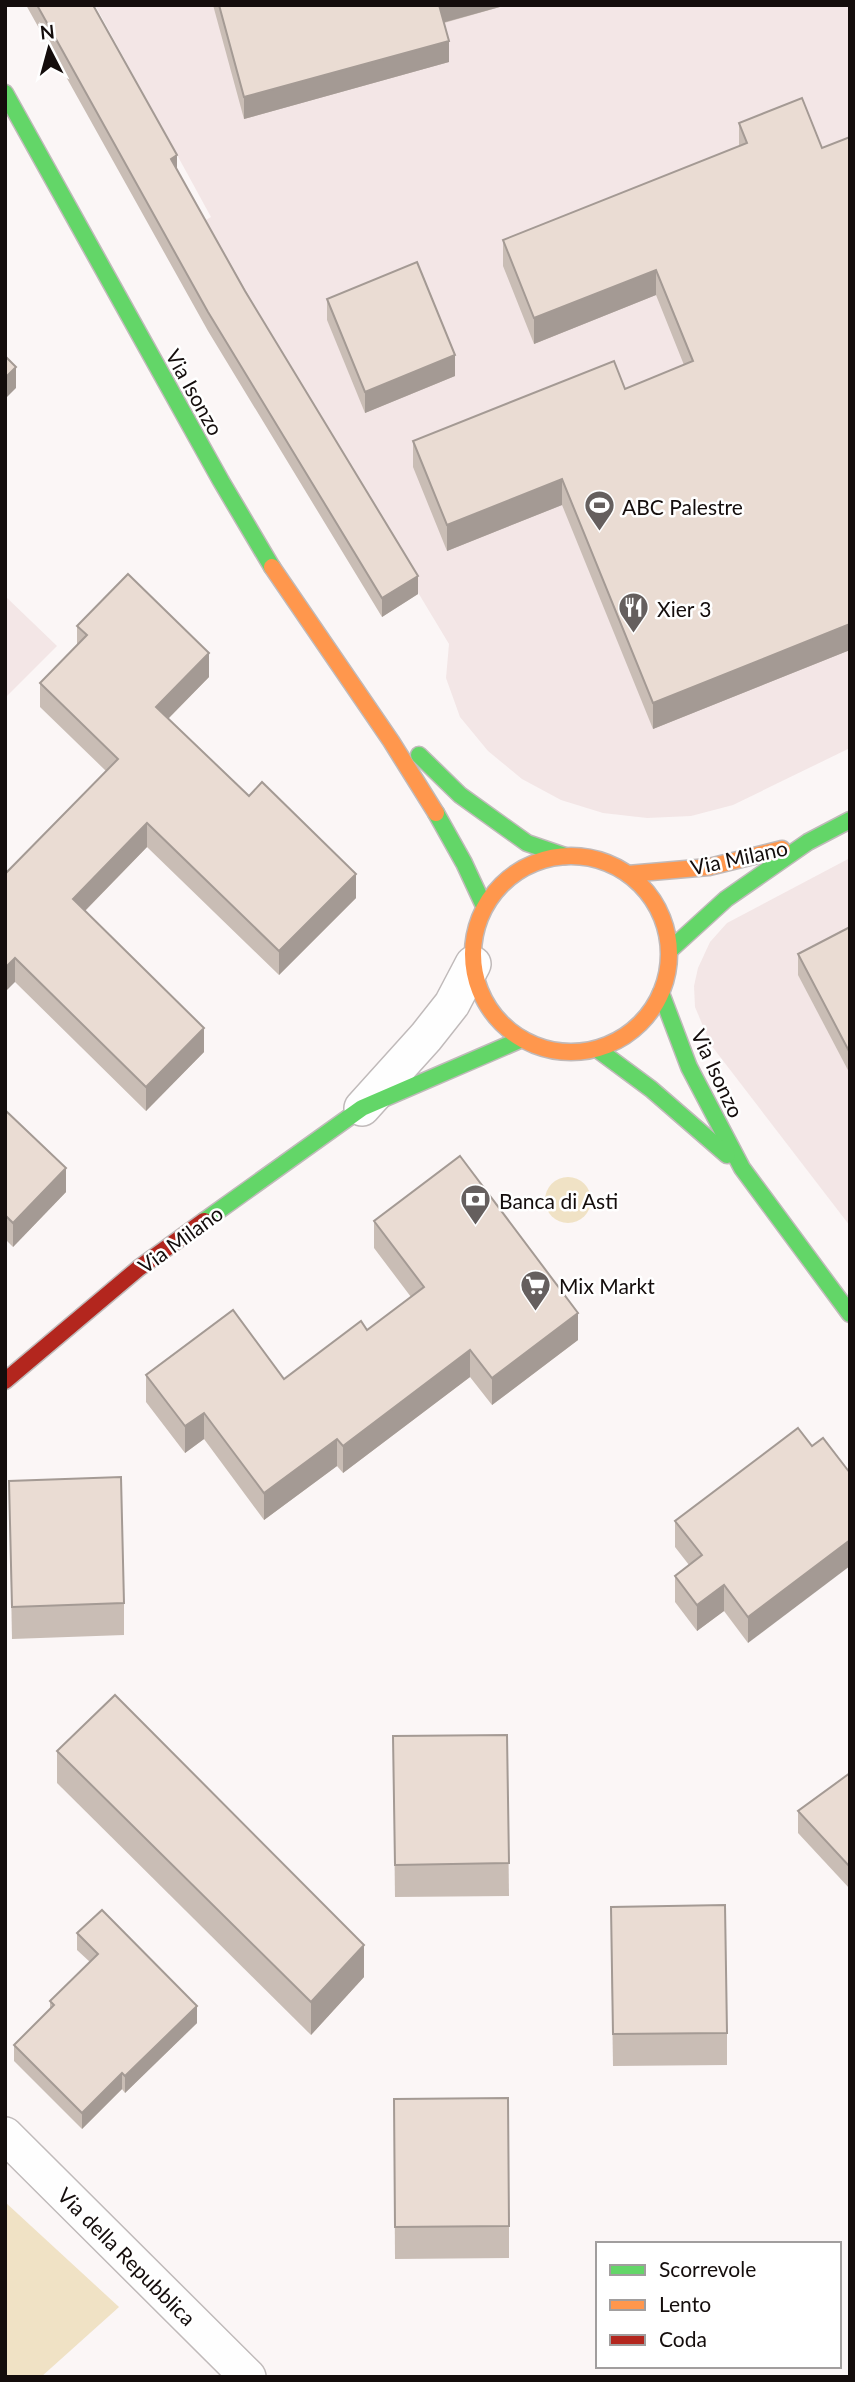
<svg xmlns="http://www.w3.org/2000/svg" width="855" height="2382" font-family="Lato,sans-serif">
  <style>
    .built { fill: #f3e6e6 }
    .green { fill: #f0e2c5 }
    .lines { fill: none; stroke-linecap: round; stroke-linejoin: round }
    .street-casing { stroke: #c0baba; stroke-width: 38 }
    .fast-casing { stroke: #c0baba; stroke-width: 19 }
    .slow-casing { stroke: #c0baba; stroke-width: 19 }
    .jam-casing { stroke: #c0baba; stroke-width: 19 }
    .street { stroke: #fefefe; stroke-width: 35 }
    .fast { stroke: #63d668; stroke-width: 16 }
    .slow { stroke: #ff974d; stroke-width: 16 }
    .jam { stroke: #b3261e; stroke-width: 16 }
    .wall { fill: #c9bdb5 }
    .shaded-wall { fill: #a49a94 }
    .building { fill: #eadcd3; stroke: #a49a94; stroke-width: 2 }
    .labels { text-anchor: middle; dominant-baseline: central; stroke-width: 5; stroke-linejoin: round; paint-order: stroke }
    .street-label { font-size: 21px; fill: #140d0c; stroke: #fff }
    .poi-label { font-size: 21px; fill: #140d0c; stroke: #fff; text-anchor: start }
  </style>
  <rect width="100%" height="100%" fill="#fbf6f6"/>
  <g class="built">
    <path d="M95,5H850V748L733,805L691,816L647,818L603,813L561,800L522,779L488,751L460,717L446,678L449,644L197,225L211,217Z"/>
    <path d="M5,596L57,646L5,698Z"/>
    <path d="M850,858V1226L711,1045L695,1007L694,986L698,968L710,942L727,923Z"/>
  </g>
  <g class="green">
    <circle cx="568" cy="1200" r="23"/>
    <path d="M5,2202L119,2307L41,2377H5Z"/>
  </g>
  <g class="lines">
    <defs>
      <g id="street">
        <path d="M362,1108L426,1037L452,1004L473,964"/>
        <path d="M5,2135L248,2377"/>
      </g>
      <g id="fast">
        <path d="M5,93L221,481L272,567"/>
        <path d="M419,755L460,795L527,843L565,856"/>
        <path d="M436,813L464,863L484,906"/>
        <path d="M670,950L726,899L808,842L850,820"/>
        <path d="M661,993L689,1067L742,1168L850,1314"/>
        <path d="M597,1049L651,1089L727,1155"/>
        <path d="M204,1221L362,1108L522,1039"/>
      </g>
      <g id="slow">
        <path d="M272,567L391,741L436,813"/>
        <circle cx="571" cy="954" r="98"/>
        <path d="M628,874L709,867L782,849"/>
      </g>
      <path id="jam" d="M5,1381L139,1268L204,1221"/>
    </defs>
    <use href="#street" class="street-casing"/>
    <use href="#fast" class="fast-casing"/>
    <use href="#slow" class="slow-casing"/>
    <use href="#jam" class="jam-casing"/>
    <use href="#street" class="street"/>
    <use href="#fast" class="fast"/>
    <use href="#slow" class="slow"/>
    <use href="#jam" class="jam"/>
  </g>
  <g class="wall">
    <path d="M26,5H93L177,170L418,594L382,617L208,331Z"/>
    <path d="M213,5H507L444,23L449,62L244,119Z"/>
    <path d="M739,123L822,148L850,137V650L653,729L562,505L447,551L413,467V441L625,389L684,365L656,295L534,344L503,266V240L739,146Z"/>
    <path d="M327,299L455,376L365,413L327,320Z"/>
    <path d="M77,626L209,677L168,719L356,898L279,975L147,847L85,911L204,1052L146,1111L15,982L5,874L106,771L40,707V683L77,645Z"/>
    <path d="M850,927V1074L798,975V954Z"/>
    <path d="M5,1110L66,1192L13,1247L5,1239Z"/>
    <path d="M374,1221L578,1340L492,1405L470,1377L343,1473L337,1466L264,1520L204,1439L185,1453L146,1402V1375L284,1379L367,1330L411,1297L374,1248Z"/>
    <path d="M798,1428L748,1643L724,1611L697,1631L675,1602V1576L689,1565L675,1547V1521Z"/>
    <path d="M9,1481L124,1603V1635L12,1639Z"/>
    <path d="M507,1735L509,1896L395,1897L393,1736Z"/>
    <path d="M57,1751L364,1977L311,2035L57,1783Z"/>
    <path d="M850,1773V1889L798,1833V1811Z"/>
    <path d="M77,1933L197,2023L125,2093L122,2089L82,2129L14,2061V2045L50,2009V2001L90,1962L77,1950Z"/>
    <path d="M611,1939L727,2033V2065L613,2066Z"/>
    <path d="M394,2099L509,2226V2258L395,2259Z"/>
  </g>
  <g class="shaded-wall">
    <path d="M438,5H507L438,24Z"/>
    <path d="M449,41V62L244,119V97Z"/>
    <path d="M177,155V174L171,159Z"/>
    <path d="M656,270V295L534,344V318Z"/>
    <path d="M455,355V376L365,413V392Z"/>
    <path d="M16,367V388L5,399V378Z"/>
    <path d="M562,479V505L447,551V525Z"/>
    <path d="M418,576V594L382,617V598Z"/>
    <path d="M850,624V650L653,729V703Z"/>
    <path d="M209,653V677L156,731V707Z"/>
    <path d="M147,823V847L73,923V899Z"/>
    <path d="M356,874V898L279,975V951Z"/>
    <path d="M15,958V982L5,992V968Z"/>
    <path d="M204,1028V1052L146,1111V1087Z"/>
    <path d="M66,1168V1192L13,1247V1223Z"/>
    <path d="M578,1313V1340L492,1405V1378Z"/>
    <path d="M470,1350V1377L343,1473V1446Z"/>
    <path d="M204,1413V1439L185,1453V1426Z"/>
    <path d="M337,1439V1466L264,1520V1493Z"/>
    <path d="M850,1540V1566L748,1643V1617Z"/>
    <path d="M724,1585V1611L697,1631V1605Z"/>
    <path d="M364,1945V1977L311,2035V2002Z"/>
    <path d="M197,2006V2023L125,2093V2076Z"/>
    <path d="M122,2073V2089L82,2129V2113Z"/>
  </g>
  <g class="building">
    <path d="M37,5H93L177,155L171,159L245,291L418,576L382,598L208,312Z"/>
    <path d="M219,5H439L449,41L244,97Z"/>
    <path d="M802,98L822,148L850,137V624L653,703L562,479L447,525L413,441L614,361L625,389L693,361L656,270L534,318L503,240L747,143L739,123Z"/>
    <path d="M417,262L455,355L365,392L327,299Z"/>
    <path d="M5,356L16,367L5,378Z"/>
    <path d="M128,574L209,653L156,707L249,796L262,782L356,874L279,951L147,823L73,899L204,1028L146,1087L15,958L5,968V874L118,759L40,683L87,635L77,626Z"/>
    <path d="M850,927V1053L798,954Z"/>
    <path d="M5,1110L66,1168L13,1223L5,1215Z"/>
    <path d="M460,1156L578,1313L492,1378L470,1350L343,1446L337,1439L264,1493L204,1413L185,1426L146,1375L233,1310L284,1379L361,1321L367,1330L424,1287L374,1221Z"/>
    <path d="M798,1428L812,1446L823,1438L850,1473V1540L748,1617L724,1585L697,1605L675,1576L702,1555L675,1521Z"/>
    <path d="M121,1477L124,1603L12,1607L9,1481Z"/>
    <path d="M115,1695L364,1945L311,2002L57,1751Z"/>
    <path d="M507,1735L509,1863L395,1865L393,1736Z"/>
    <path d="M850,1773V1867L798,1811Z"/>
    <path d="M725,1905L727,2033L613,2034L611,1907Z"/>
    <path d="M102,1910L197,2006L125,2076L122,2073L82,2113L14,2045L54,2005L50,2001L98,1954L77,1933Z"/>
    <path d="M508,2098L509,2226L395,2227L394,2099Z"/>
  </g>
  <defs>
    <symbol id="stadium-pin" viewBox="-11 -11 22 30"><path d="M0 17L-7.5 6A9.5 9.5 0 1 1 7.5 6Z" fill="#655f5e" stroke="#fff"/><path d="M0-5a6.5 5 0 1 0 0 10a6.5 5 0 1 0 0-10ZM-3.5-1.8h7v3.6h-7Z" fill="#fff"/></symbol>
    <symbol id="restaurant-pin" viewBox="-11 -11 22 30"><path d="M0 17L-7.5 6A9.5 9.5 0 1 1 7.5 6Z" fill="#655f5e" stroke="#fff"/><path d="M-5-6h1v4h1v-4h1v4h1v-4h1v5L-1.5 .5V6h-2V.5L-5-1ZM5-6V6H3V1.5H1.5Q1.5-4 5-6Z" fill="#fff"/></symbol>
    <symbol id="bank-pin" viewBox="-11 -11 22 30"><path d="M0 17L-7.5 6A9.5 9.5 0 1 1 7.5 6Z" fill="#655f5e" stroke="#fff"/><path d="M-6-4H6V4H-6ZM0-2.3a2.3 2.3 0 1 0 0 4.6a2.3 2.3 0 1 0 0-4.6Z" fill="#fff"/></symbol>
    <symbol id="supermarket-pin" viewBox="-11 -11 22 30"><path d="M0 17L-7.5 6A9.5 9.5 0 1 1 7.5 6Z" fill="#655f5e" stroke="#fff"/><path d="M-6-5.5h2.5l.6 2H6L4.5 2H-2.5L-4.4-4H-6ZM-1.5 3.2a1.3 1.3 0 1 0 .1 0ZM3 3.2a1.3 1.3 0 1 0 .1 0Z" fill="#fff"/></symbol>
  </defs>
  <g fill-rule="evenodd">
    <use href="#stadium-pin" x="582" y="488" width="35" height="47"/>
    <use href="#restaurant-pin" x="616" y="590" width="35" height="47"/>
    <use href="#bank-pin" x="458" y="1182" width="35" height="47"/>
    <use href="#supermarket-pin" x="518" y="1268" width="35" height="47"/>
  </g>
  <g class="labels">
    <g class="street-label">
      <text transform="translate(195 392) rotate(61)">Via Isonzo</text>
      <text transform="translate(739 857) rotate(-12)">Via Milano</text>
      <text transform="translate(718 1073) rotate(65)">Via Isonzo</text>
      <text transform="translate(180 1239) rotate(-36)">Via Milano</text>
      <text transform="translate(127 2256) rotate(45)">Via della Repubblica</text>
    </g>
    <g class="poi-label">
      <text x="622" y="506">ABC Palestre</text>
      <text x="657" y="608">Xier 3</text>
      <text x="499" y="1200">Banca di Asti</text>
      <text x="559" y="1285">Mix Markt</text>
    </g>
  </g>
  <rect width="855" height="2382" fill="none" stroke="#140d0c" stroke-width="14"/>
  <rect x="596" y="2242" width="245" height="126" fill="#ffffff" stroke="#a19e9e" stroke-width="2"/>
  <rect x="610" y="2265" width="35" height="10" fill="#63d668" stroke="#a19e9e" stroke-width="2"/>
  <text x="659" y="2277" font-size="21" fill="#140d0c">Scorrevole</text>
  <rect x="610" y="2300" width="35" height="10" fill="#ff974d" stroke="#a19e9e" stroke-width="2"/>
  <text x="659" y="2312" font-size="21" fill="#140d0c">Lento</text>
  <rect x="610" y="2335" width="35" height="10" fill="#b3261e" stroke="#a19e9e" stroke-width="2"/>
  <text x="659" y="2347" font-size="21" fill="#140d0c">Coda</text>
  <g transform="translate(49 49) rotate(354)" stroke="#ffffff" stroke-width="5" paint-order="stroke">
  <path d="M0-5L12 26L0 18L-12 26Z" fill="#140d0c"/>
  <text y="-10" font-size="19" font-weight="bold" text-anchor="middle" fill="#140d0c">N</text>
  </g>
</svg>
